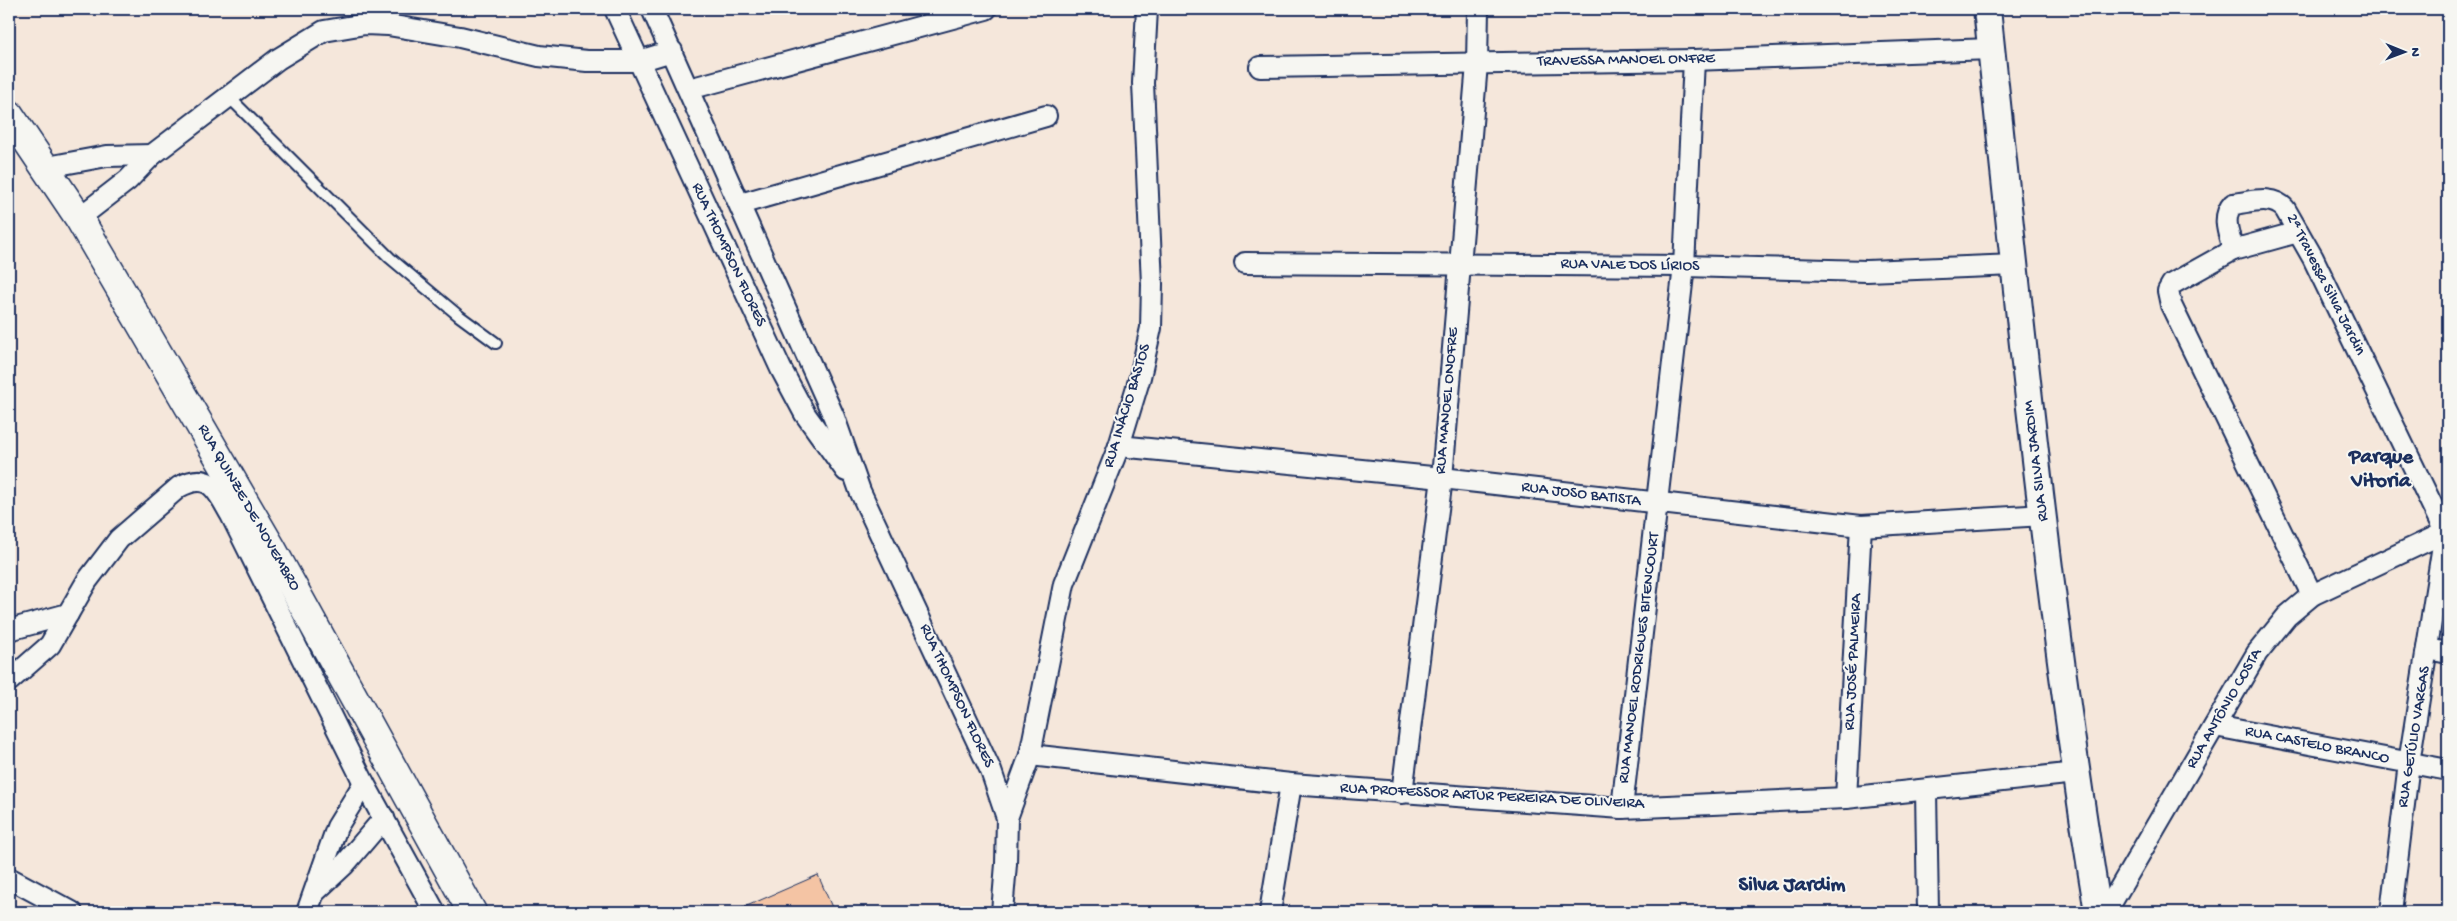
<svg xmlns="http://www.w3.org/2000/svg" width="2457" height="921" font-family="'Gochi Hand',sans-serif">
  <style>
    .building { fill: #f4c4a4; stroke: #1b2f5e }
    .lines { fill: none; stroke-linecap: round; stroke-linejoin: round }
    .service-casing { stroke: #1b2f5e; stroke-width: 14 }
    .minor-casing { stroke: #1b2f5e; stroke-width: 24 }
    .tertiary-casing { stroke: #1b2f5e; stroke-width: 30 }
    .secondary-casing { stroke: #1b2f5e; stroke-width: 31 }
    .service { stroke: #f6f6f2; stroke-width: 10 }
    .minor { stroke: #f6f6f2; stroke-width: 20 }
    .tertiary { stroke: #f6f6f2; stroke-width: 26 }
    .secondary { stroke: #f6f6f2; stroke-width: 28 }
    .labels { text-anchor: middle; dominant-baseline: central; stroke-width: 4; stroke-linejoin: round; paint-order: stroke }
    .street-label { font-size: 16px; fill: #1b2f5e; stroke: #f6f6f2 }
    .district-label { font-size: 21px; font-weight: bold; fill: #1b2f5e; stroke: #f6f6f2 }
  </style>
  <rect width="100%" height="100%" fill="#f5e7db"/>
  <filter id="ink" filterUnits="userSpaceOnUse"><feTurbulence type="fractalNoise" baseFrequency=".02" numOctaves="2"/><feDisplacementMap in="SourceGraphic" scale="10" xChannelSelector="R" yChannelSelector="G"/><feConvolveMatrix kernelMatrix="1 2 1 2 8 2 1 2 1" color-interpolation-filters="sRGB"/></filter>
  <g filter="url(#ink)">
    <path class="building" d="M818,875L834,912H733Z"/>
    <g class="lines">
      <defs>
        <path id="service" d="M229,97L390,258L458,315L496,343"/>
        <g id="minor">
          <path d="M615,9L781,369L805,414L846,471"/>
          <path d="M652,9L834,417L860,491L991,771L1007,818L1006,864L1002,912"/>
          <path d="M1260,67L1694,60L1991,49"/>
          <path d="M689,89L986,9"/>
          <path d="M47,167L107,156L152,155"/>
          <path d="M740,204L1046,116"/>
          <path d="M79,218L128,180L152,155L278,59L324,31L365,24L388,25L460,37L539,56L587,61H639L672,51"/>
          <path d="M2233,250L2298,232"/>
          <path d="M1245,263L1684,266L1867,271L2015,265"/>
          <path d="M1119,446L1442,478L1861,526L2043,515"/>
          <path d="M2312,595L2171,305L2168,291L2172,284L2233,250C2229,234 2221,217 2233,204C2251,202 2272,194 2285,209L2313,258L2445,532L2409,763L2391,912"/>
          <path d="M9,630L68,614"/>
          <path d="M2428,649L2448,653"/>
          <path d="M9,681L50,645L87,581L119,539L179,487C210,470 217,491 231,515L364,783L435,912"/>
          <path d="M2215,726L2448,770"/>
          <path d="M1030,755L1291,784L1622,808L1846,798L2076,773"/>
          <path d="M1926,791L1928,912"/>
          <path d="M1402,793L1442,478L1477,64L1478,9"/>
          <path d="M1846,798L1861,526"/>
          <path d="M1622,808L1684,266L1694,60"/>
          <path d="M1007,818L1030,755L1064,584L1119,446L1140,377L1151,328L1152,284L1143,83L1147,9"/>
          <path d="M9,878L72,912"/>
          <path d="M316,891L344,865L384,818"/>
          <path d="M307,912L337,827L364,783"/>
          <path d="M1270,912L1291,784"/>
          <path d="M2106,912L2257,653L2287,616L2312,595L2448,531"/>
        </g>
        <path id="tertiary" d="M1987,9C2019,310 2049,613 2098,912"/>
        <path id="secondary" d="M9,114L79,218L271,547L472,912"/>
      </defs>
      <use href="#service" class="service-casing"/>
      <use href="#minor" class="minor-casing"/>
      <use href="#tertiary" class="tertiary-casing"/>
      <use href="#secondary" class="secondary-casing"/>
      <use href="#service" class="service"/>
      <use href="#minor" class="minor"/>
      <use href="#tertiary" class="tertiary"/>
      <use href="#secondary" class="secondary"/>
    </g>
  </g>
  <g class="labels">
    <g class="street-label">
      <text transform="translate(1626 61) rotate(-1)">TRAVESSA MANOEL ONFRE</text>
      <text transform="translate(728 255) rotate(65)">RUA THOMPSON FLORES</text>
      <text transform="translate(1630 266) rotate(1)">RUA VALE DOS LÍRIOS</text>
      <text transform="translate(2325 285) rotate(63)">2ª Travessa Silva Jardin</text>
      <text transform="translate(1448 401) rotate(-85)">RUA MANOEL ONOFRE</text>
      <text transform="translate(1128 406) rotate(-73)">RUA INÁCIO BASTOS</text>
      <text transform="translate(2037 461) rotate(-97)">RUA SILVA JARDIM</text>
      <text transform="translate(1581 495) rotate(7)">RUA JOSO BATISTA</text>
      <text transform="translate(248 508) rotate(60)">RUA QUINZE DE NOVEMBRO</text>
      <text transform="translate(1640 658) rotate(-83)">RUA MANOEL RODRIGUES BITENCOURT</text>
      <text transform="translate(1854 662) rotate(-87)">RUA JOSÉ PALMEIRA</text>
      <text transform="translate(956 696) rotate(65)">RUA THOMPSON FLORES</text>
      <text transform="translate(2225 709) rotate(-60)">RUA ANTÔNIO COSTA</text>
      <text transform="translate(2415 737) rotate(-81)">RUA GETÚLIO VARGAS</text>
      <text transform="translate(2317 746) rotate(11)">RUA CASTELO BRANCO</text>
      <text transform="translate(1492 797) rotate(3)">RUA PROFESSOR ARTUR PEREIRA DE OLIVEIRA</text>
    </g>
    <g class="district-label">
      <text x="2381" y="458">Parque<tspan x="2381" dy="24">Vitoria</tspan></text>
      <text x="1792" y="886">Silva Jardim</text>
    </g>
  </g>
  <rect width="2457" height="921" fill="none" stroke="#f6f6f2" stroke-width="30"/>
  <rect x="15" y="15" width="2427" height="891" fill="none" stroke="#1b2f5e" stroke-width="2" filter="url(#ink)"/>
  <g transform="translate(2404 52) rotate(91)" stroke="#f6f6f2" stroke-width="4" paint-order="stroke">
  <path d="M0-4L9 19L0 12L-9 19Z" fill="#1b2f5e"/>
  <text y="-8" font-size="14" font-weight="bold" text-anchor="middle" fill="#1b2f5e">N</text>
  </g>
</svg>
